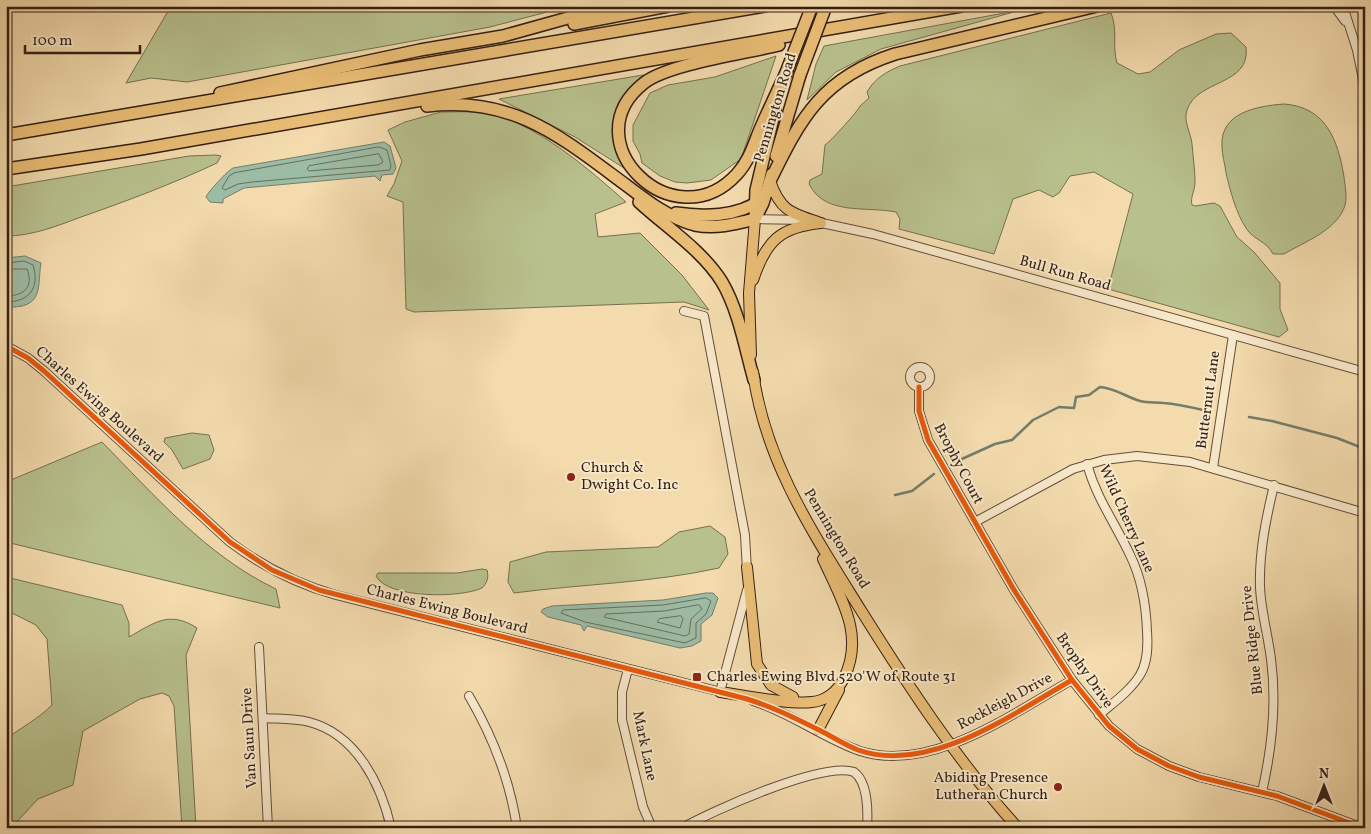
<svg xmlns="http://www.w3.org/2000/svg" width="1371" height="834" font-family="Vollkorn,serif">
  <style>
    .green { fill: #b8c18d; stroke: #767050 }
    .water { fill: #9dbca5; stroke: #737d6b }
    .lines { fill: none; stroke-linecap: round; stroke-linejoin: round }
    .shore { stroke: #686e5c; stroke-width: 1 }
    .stream { stroke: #737d6b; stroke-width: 2.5 }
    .minor-casing { stroke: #644e3a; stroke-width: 10 }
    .major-casing { stroke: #341f13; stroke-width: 12 }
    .highway-casing { stroke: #341f13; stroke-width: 14 }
    .minor { stroke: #f7e8ca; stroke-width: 8 }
    .major { stroke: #eabe76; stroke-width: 10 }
    .highway { stroke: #eabe76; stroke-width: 11 }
    .highway-bridge-casing { stroke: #341f13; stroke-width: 14; stroke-linecap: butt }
    .highway-bridge { stroke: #eabe76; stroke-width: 11 }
    .cycleway-casing { stroke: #f7e8ca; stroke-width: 8 }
    .cycleway { stroke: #e8590c; stroke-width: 5 }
    .poi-dot { fill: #8f2418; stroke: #f7e8ca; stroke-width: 2 }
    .labels { text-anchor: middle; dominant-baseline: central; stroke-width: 4; stroke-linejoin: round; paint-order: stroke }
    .street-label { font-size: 15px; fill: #341f13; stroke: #f7e8ca }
    .poi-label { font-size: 15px; fill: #341f13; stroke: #f7e8ca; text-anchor: start }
  </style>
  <rect width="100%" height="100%" fill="#f3dbad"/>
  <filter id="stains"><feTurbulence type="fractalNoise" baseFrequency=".004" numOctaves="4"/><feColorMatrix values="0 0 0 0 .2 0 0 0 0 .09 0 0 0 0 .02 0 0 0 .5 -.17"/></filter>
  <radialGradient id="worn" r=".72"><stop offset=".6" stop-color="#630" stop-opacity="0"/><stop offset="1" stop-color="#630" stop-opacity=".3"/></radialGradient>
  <g class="green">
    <path d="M171,6H570L490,27L187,82L151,78L126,83Z"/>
    <path d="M1021,10L881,49L836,72L807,100L816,64L824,46Z"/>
    <path d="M1111,13C1118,30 1112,46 1117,63L1138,74L1150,72L1179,50L1216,34L1231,33L1246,47C1251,86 1197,79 1187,110C1183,121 1191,133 1192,144C1193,157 1195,170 1195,182C1195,191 1190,197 1192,205L1195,206L1214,203L1220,206L1237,237L1254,252L1280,283V309L1288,330L1279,337L1108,289L1133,194L1094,172L1070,176L1059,193L1053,197L1039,190L1013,199L994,254L899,229L900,219L896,212C866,206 825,216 809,184L810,180L822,174L825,145C830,142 859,110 860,106L869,98L867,92C875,78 886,72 900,66Z"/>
    <path d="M776,56L741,159L711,180L687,183L675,182L660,176L642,163L640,154L633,141V125L650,93L668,85L715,77Z"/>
    <path d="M643,75L622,102L613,128L624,168L575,137L499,99Z"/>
    <path d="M1284,104C1326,107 1338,140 1344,177C1345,186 1348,199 1344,208C1335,231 1304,242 1284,254H1273C1267,241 1253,240 1246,228C1236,213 1230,190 1226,173C1225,164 1222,155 1222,146C1220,112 1258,106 1284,104Z"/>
    <path d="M441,112C455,112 470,111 484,113C532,119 591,171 626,202L595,214L598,237L640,233L682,275L709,310L684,302L414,312L406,309L403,202L387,196L394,184L402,161L388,130L405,122Z"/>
    <path d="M216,155L221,156L217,163C172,184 127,201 81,217C57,226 32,236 6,236V187L189,156Z"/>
    <path d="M192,433L209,435L214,450L210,459L183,469L172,450L164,442L165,438Z"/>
    <path d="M102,442C155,496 207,556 276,589L280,608L6,542V482Z"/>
    <path d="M710,526L725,537L728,554L719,568C651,583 582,584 514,593L508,582L510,562L546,552L658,547L679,532Z"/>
    <path d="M482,569L487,570C489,578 487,583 482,588C461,598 388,599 376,576L378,573H457Z"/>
    <path d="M6,577L122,605L129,623V637C154,623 169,610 197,628L186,655L196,828H182L174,706L169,696L162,693L140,699L83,731L73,785L38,799L11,828H6V739C22,727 38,719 52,705L47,639L36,625L6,610Z"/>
  </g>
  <g class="water">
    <path d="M384,142L390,146L396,168L393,174L382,175L380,181L375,176L244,188L223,199V203L210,202L206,197C207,193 228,170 233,168Z"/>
    <path d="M25,256L41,263C37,286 45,309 6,307V258Z"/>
    <path d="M706,593H713L718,598L712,615L701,624V641L692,646L680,648L587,626L584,631L581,625L548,617L541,612L543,609L552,606L663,600Z"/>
  </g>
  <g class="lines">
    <g class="shore">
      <path d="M379,147L387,150L391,166L390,170L252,182L238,184L225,190L222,188L229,176L234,173Z"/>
      <path d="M379,154L383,162L378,165L309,171L307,169L309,166Z"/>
      <path d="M6,263L24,261L33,265C40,287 30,302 6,302"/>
      <path d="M6,269H27C34,287 24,296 6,296"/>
      <path d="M706,598L711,601L706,614L696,623V638L685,643L585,622L561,613L563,610L663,605Z"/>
      <path d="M699,605L702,609L691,619L689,634L685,636L604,617L606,614L664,611Z"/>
      <path d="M681,616L683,619L680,628L657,622L659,619Z"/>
    </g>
    <g class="stream">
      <path d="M1249,417L1272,421L1337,438L1365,449"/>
      <path d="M953,463L995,444L1012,440L1033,420L1059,407L1074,408L1076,397L1089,395L1100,387C1115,388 1126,397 1140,401C1147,403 1156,402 1164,403C1177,404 1190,407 1203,410"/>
      <path d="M895,495L912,491L934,474"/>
    </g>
    <defs>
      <g id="minor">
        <path d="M1334,6L1345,21"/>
        <path d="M1343,6L1357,50L1365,89"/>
        <path d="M755,219L806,220"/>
        <path d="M817,222L873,234L1365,372"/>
        <path d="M684,311L704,316L745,535L747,571"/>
        <path d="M6,346L28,358L44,371L230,542C262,566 296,584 336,595L725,693"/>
        <circle cx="920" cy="377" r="10"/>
        <path d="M919,387V411L928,440L1014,590L1072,680L1109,726L1137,749L1169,766L1199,777L1277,796L1363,828"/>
        <path d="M1087,464C1097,500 1116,524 1131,557C1142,580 1146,605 1147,631C1148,646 1148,662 1140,675C1130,691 1113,703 1099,715"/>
        <path d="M1213,468L1233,335"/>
        <path d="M975,522L1073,469L1104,460L1137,456L1190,462L1365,513"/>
        <path d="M259,647L268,828"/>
        <path d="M628,669L622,692V720L643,807L652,828"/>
        <path d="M720,692L747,590"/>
        <path d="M469,696C493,737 510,780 517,828"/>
        <path d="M753,701C791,713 825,739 860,751C931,774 1013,713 1072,680"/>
        <path d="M263,718C278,719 294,718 309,722C356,734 381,784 391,828"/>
        <path d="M1262,792C1272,748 1277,704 1271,659C1268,635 1261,611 1260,587C1259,552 1266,519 1274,485"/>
        <path d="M682,828C712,811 823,761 854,772C868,782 868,812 867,828"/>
      </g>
      <g id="major">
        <path d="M770,181C780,210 790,213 818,222"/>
        <path d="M753,280C766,241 780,227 821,223"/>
        <path d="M751,355L749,293L755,219"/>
        <path d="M753,372C765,463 815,536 862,612C909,687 958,762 1018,828"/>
        <path d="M747,567L757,664L771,685L793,697"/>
        <path d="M720,692C743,695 790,705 812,702C826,701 838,691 844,678C865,635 841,599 823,559"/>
        <path d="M818,730L839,690"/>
      </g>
      <g id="highway">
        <path d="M574,24L668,6"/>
        <path d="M779,45C747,53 668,64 644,83C570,141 674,243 737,174C750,160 754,143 761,127C769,109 777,92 785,75"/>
        <path d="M220,93L420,50L503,36L611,6"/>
        <path d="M427,106C514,96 561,137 626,185C647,201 669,218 695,225C716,229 735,224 755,219"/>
        <path d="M6,135L765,6"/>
        <path d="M776,156L800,75"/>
        <path d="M6,169L141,149L961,6"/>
        <path d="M770,181C801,117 823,77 895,54L1097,6"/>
        <path d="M639,202C666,227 702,250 722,282C739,311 745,348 754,380"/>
        <path d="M676,213C702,217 738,217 760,200"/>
        <path d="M755,219L763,203L772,174"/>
        <path d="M755,219L756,190L775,110"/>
      </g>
    </defs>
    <use href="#minor" class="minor-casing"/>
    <use href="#major" class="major-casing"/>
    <use href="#highway" class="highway-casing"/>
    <use href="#minor" class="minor"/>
    <use href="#major" class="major"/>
    <use href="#highway" class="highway"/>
    <defs>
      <g id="highway-bridge">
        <path d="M785,75L812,6"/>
        <path d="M800,75L826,6"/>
      </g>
    </defs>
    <use href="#highway-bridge" class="highway-bridge-casing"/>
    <use href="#highway-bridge" class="highway-bridge"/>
    <defs>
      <g id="cycleway">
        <path d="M6,346L28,358L44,371L230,542L272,570L319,590L747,699C773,707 797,719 821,731C833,737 845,745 858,750C929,775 1012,714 1072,680"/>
        <path d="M919,387V411L928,440L1014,590L1072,680L1109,726L1137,749L1169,766L1199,777L1277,796L1363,828"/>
      </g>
    </defs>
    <use href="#cycleway" class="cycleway-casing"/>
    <use href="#cycleway" class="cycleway"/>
  </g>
  <g class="poi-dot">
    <circle cx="571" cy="477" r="5"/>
    <rect x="692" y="672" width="10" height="10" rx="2.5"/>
    <circle cx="1058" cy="787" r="5"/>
  </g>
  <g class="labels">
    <g class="street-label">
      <text transform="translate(776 108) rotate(-73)">Pennington Road</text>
      <text transform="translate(1065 274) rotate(16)">Bull Run Road</text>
      <text transform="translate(1209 400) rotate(-82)">Butternut Lane</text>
      <text transform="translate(99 405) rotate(42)">Charles Ewing Boulevard</text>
      <text transform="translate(958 464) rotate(62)">Brophy Court</text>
      <text transform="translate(1126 519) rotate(66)">Wild Cherry Lane</text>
      <text transform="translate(836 539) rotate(59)">Pennington Road</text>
      <text transform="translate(447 610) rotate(14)">Charles Ewing Boulevard</text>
      <text transform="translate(1253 640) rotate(-96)">Blue Ridge Drive</text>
      <text transform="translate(1084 671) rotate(55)">Brophy Drive</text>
      <text transform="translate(1005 702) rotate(-28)">Rockleigh Drive</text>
      <text transform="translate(250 738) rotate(-93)">Van Saun Drive</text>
      <text transform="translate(644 746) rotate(78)">Mark Lane</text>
    </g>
    <g class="poi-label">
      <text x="581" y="468">Church &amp;<tspan x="581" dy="17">Dwight Co. Inc</tspan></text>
      <text x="707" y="677">Charles Ewing Blvd 520'W of Route 31</text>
      <text x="1048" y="778" text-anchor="end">Abiding Presence<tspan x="1048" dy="17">Lutheran Church</tspan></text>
    </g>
  </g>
  <rect width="1371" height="834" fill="none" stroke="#f3dbad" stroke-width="25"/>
  <rect x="8" y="8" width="1356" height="819" fill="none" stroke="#341f13" stroke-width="2.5"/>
  <rect x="12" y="12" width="1346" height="809" fill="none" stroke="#341f13"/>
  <g transform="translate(1324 786)" stroke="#f7e8ca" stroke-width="4" paint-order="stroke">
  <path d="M0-4L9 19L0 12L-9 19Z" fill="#341f13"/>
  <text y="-8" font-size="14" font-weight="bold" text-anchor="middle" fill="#341f13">N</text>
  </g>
  <path d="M25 45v8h115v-8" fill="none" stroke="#341f13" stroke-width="2.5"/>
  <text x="32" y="45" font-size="15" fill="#341f13" stroke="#f7e8ca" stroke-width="4" paint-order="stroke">100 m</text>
  <rect width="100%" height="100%" filter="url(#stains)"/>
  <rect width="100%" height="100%" fill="url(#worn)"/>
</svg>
